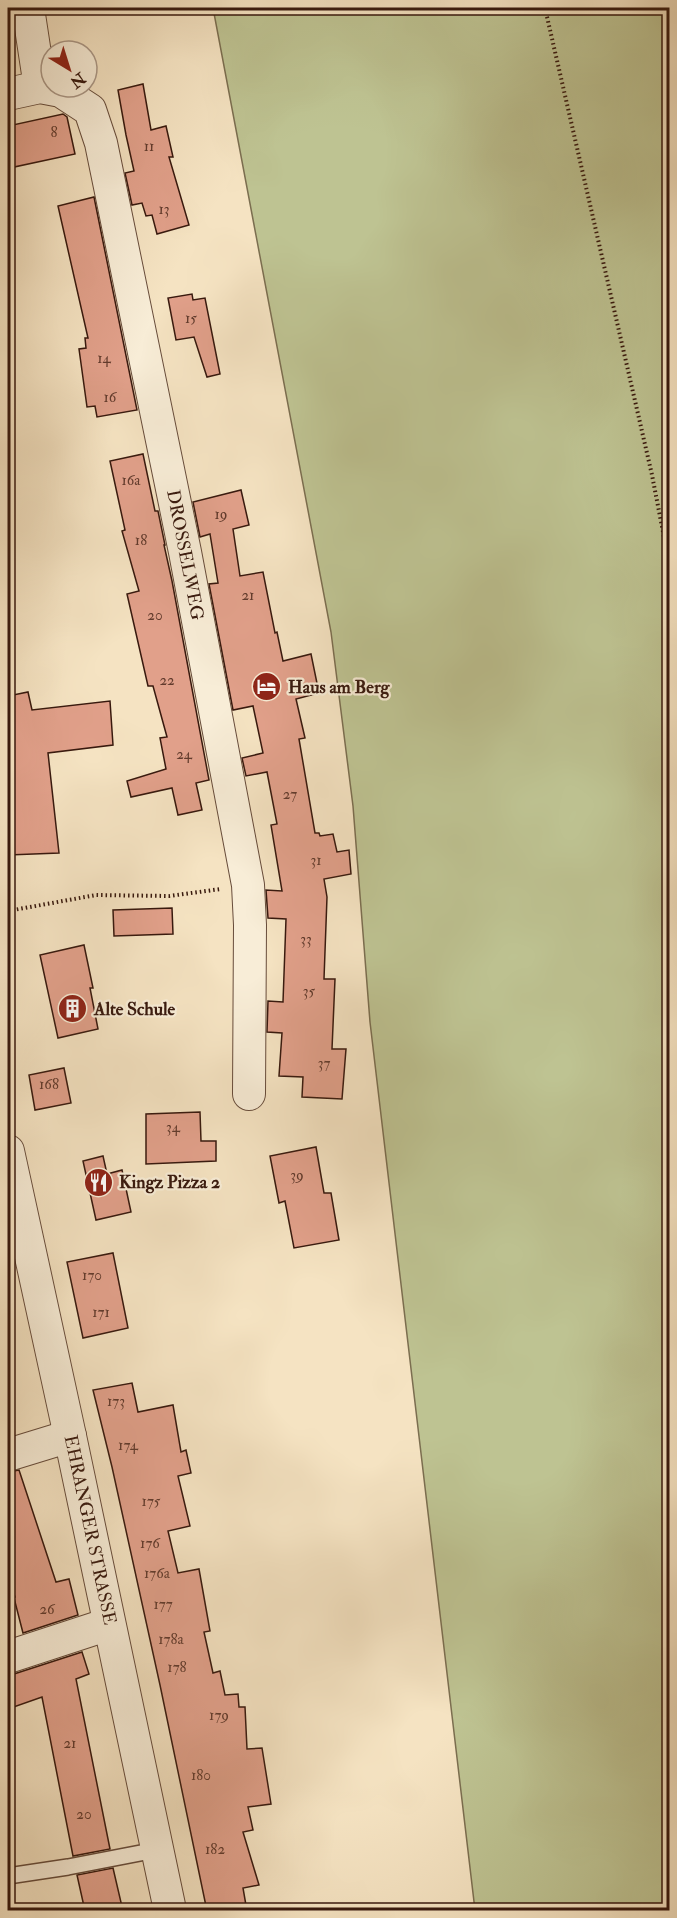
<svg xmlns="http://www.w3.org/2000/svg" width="677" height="1918" font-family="'IM FELL Double Pica',serif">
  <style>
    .green { fill: #bec392; stroke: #7b6e50; stroke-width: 1.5 }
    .building { fill: #e1a08a; stroke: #38190e; stroke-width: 1.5 }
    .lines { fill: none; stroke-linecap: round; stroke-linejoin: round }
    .service-casing { stroke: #674c3b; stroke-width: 18 }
    .minor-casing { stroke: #674c3b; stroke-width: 34 }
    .path { stroke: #38190e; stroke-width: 4; stroke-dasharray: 1.5 3; stroke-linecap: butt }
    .service { stroke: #f8edd7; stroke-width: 15 }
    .minor { stroke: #f8edd7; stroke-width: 32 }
    .labels { text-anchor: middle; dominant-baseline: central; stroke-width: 4.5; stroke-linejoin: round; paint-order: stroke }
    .number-label { font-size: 15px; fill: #623b2d }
    .street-label { font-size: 18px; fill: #38190e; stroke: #f8edd7 }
    .poi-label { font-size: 18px; font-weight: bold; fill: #38190e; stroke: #f8edd7; text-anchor: start }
  </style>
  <rect width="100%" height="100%" fill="#f5e3c2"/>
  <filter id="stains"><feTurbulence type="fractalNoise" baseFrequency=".00333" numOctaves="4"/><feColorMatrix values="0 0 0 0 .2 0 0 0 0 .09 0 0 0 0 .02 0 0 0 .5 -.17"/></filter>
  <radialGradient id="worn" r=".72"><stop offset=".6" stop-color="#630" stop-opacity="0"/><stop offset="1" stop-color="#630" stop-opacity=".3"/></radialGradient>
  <path class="green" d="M213,8H669V1910H475L370,1022L353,806L331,632Z"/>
  <g class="building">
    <path d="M143,84L151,130L166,126L173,157H169L189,225L157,234L152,215L146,216L142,203L132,205L125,173L134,171L126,135L118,90Z"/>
    <path d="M63,114L67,117L75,154L14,167L8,145V126Z"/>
    <path d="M94,197L137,410L97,417L95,406L87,407L79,349L86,348L85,338H88L58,206Z"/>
    <path d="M192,294L193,300L205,298L220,374L207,377L194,337L176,340L168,298Z"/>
    <path d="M143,454L155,511H158L165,545H164L172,581L209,780L196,783L202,810L178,815L172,788L131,797L127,781L166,769L160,738L167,737L153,686H148L127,594L139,591L122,531L125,530L110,461Z"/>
    <path d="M241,490L249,525L233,529L240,576L263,572L275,633L277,632L283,661L311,654L319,693L296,699L305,738L299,739L315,833H319L320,836L333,834L337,852L349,850L351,874L324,879L327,897L324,979H335L332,1049H346L342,1099L302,1097L303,1077L279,1076L282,1033L267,1032L268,1001L283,1002L286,919L268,918L266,890L282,891L271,825L277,824L267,772L246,776L242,758L263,753L253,706L233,710L209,584L218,583L210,534L200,537L193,502Z"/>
    <path d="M28,692L32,710L110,701L113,745L48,753L59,853L8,855V696Z"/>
    <path d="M172,908L173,934L114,936L113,910Z"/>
    <path d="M84,945L93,988H90L98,1029L58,1038L40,955Z"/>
    <path d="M64,1068L71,1103L35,1110L29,1075Z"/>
    <path d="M200,1112L201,1141H216V1161L146,1164V1114Z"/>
    <path d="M316,1147L324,1193H331L339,1240L294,1248L285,1201L279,1203L270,1156Z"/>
    <path d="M103,1156L107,1174L122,1170L131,1212L96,1220L83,1161Z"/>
    <path d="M113,1253L128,1328L83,1338L67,1262Z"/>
    <path d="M132,1383L138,1412L173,1405L181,1452L186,1450L191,1473L178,1476L190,1526L168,1531L178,1573L199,1569L210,1631L204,1632L213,1673L220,1671L225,1695L238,1694L239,1707H245L247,1749L262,1748L271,1804L248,1807L253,1830L243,1832L259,1885L243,1888L247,1911H207L160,1685L112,1467L93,1390Z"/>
    <path d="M19,1470L56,1582L69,1579L78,1615L23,1633L14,1598L15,1597L8,1574V1472Z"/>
    <path d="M82,1652L89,1674L76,1679L110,1849L73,1856L42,1697L8,1709V1675L14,1674Z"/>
    <path d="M113,1868L123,1911H85L77,1875Z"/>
  </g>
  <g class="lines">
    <defs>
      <path id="service" d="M8,1876L68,1867L156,1850"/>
      <g id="minor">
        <path d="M28,8L40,87"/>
        <path d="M8,94L40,87L61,91L90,110L101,143L185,552L248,885L250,925L249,1094"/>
        <path d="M8,1151L70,1436L170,1910"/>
        <path d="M8,1455L70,1436"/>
        <path d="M8,1657L109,1624"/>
      </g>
    </defs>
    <use href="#service" class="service-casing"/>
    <use href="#minor" class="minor-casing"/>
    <g class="path">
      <path d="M545,8L652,475L670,568"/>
      <path d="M8,911L96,895L169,896L221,889"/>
    </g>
    <use href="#service" class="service"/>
    <use href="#minor" class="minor"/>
  </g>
  <defs>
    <symbol id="hotel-disc" viewBox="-11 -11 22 22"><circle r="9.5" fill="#8f2418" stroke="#f8edd7"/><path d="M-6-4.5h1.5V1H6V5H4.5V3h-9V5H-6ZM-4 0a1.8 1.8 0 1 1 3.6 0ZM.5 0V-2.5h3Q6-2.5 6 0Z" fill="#fff"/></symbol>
    <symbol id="building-disc" viewBox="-11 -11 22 22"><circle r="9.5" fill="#8f2418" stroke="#f8edd7"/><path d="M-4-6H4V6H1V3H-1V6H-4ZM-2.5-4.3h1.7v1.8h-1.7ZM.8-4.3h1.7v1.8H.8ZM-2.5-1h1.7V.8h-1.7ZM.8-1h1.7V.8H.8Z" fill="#fff"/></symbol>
    <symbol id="restaurant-disc" viewBox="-11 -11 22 22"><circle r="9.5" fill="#8f2418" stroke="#f8edd7"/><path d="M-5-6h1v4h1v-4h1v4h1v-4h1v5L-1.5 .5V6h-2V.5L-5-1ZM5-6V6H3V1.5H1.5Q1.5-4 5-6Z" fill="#fff"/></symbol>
  </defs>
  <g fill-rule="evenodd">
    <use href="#hotel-disc" x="250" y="670" width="33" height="33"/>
    <use href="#building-disc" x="56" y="992" width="33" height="33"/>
    <use href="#restaurant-disc" x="82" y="1166" width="33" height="33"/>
  </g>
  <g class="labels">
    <g class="number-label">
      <text x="54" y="132">8</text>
      <text x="149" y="146">11</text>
      <text x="164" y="209">13</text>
      <text x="191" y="318">15</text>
      <text x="104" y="358">14</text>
      <text x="110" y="397">16</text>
      <text x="131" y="480">16a</text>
      <text x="221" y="514">19</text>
      <text x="141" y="540">18</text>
      <text x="248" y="595">21</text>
      <text x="155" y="615">20</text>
      <text x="167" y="680">22</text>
      <text x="184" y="754">24</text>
      <text x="290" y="794">27</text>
      <text x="316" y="860">31</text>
      <text x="306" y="939">33</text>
      <text x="309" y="991">35</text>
      <text x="324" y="1063">37</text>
      <text x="49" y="1084">168</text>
      <text x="173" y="1127">34</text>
      <text x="297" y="1175">39</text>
      <text x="92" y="1275">170</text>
      <text x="101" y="1312">171</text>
      <text x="116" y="1401">173</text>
      <text x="128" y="1445">174</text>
      <text x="151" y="1501">175</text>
      <text x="150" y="1543">176</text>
      <text x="157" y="1573">176a</text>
      <text x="163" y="1604">177</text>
      <text x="47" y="1609">26</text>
      <text x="171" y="1639">178a</text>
      <text x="177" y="1667">178</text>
      <text x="219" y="1715">179</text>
      <text x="70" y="1743">21</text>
      <text x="201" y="1775">180</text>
      <text x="84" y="1814">20</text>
      <text x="215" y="1849">182</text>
    </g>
    <g class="street-label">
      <text transform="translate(185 555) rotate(79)">DROSSELWEG</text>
      <text transform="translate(90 1530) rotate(78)">EHRANGER STRASSE</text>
    </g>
    <g class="poi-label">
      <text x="288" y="687">Haus am Berg</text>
      <text x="94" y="1009">Alte Schule</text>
      <text x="119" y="1182">Kingz Pizza 2</text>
    </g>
  </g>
  <rect width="677" height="1918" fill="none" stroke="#f5e3c2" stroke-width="30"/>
  <rect x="9" y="9" width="659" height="1900" fill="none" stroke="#38190e" stroke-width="3"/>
  <rect x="15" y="15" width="647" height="1888" fill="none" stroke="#38190e" stroke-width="1.5"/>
  <g transform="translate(69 69) rotate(142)"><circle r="28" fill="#f8edd7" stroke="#ab9887" stroke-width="1.5"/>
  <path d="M0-4.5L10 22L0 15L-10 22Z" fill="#8f2418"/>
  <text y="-9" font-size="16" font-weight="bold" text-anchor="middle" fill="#38190e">N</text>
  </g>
  <rect width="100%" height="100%" filter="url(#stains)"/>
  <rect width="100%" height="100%" fill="url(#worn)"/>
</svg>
